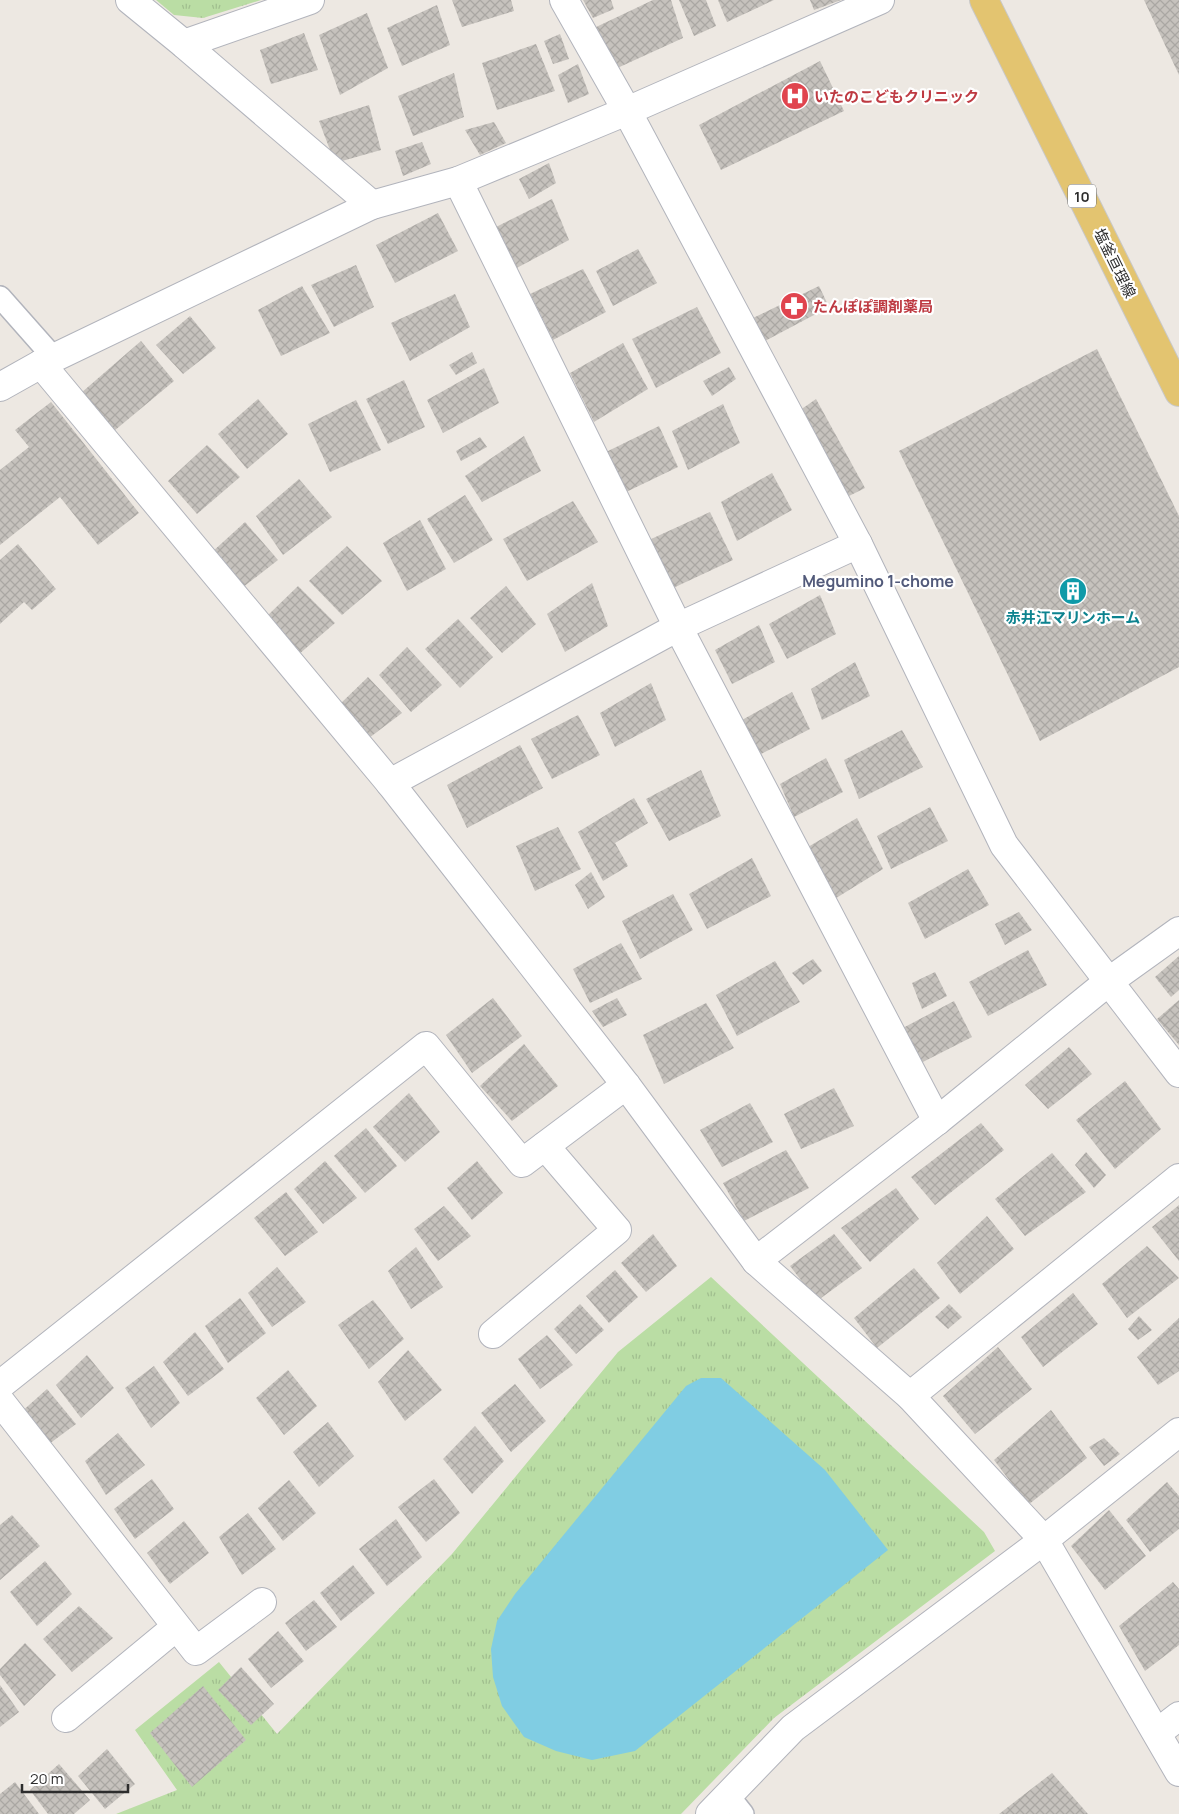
<svg xmlns="http://www.w3.org/2000/svg" width="1179" height="1814" font-family="Manrope,'Noto Sans JP',sans-serif">
  <style>
    .park { fill: url(#park-tufts) }
    .water { fill: #80cde3 }
    .building { fill: url(#building-cross-hatch) }
    .lines { fill: none; stroke-linecap: round; stroke-linejoin: round }
    .service-casing { stroke: #b2b4bc; stroke-width: 24 }
    .minor-casing { stroke: #b2b4bc; stroke-width: 30 }
    .tertiary-casing { stroke: #b2b4bc; stroke-width: 30 }
    .primary-casing { stroke: #c8c8c8; stroke-width: 30 }
    .service { stroke: #fff; stroke-width: 21 }
    .minor { stroke: #fff; stroke-width: 28 }
    .tertiary { stroke: #fff; stroke-width: 28 }
    .primary { stroke: #e3c470; stroke-width: 28 }
    .labels { text-anchor: middle; dominant-baseline: central; stroke-width: 4.5; stroke-linejoin: round; paint-order: stroke }
    .shield { fill: #fff; stroke: #6c6c6c; stroke-width: 1 }
    .shield-label { font-size: 14px; font-weight: bold; fill: #2d2d2d }
    .health-label { font-size: 15px; font-weight: bold; fill: #be3a42; stroke: #fff; text-anchor: start }
    .street-label { font-size: 15px; fill: #2d2d2d; stroke: #fff }
    .culture-label { font-size: 15px; font-weight: bold; fill: #0d838f; stroke: #fff }
    .neighbourhood-label { font-size: 16px; font-weight: bold; fill: #525a7a; stroke: #fff }
  </style>
  <defs>
    <pattern id="park-tufts" width="24" height="20" patternUnits="userSpaceOnUse" patternTransform="scale(1.25)"><rect width="24" height="20" fill="#badda4"/><path d="M3 7l-1-3M5 7V3M7 7l1-3M15 17l-1-3M17 17v-4M19 17l1-3" fill="none" stroke="#a0be8e"/></pattern>
    <pattern id="building-cross-hatch" width="8" height="8" patternUnits="userSpaceOnUse" patternTransform="scale(1.25)"><rect width="8" height="8" fill="#c6c2bd"/><path d="M0 0l8 8M0 8l8-8" fill="none" stroke="#aaa7a3"/></pattern>
  </defs>
  <rect width="100%" height="100%" fill="#ede8e2"/>
  <g class="park">
    <path d="M156,0H261L203,18L174,15Z"/>
    <path d="M711,1277L984,1532L995,1551L774,1718L681,1814H116L177,1790L135,1730L219,1662L277,1734L452,1554L618,1352Z"/>
  </g>
  <path class="water" d="M701,1378H721L825,1470L888,1550L635,1751L592,1760L556,1751L524,1737L502,1706L493,1677L491,1649L497,1621L515,1594L686,1386Z"/>
  <g class="building">
    <path d="M452,0H511L514,11L462,27Z"/>
    <path d="M583,0H611L614,9L593,18Z"/>
    <path d="M653,0H671L683,38L613,70L594,28Z"/>
    <path d="M679,0H706L716,26L694,36Z"/>
    <path d="M718,0H774L727,22Z"/>
    <path d="M810,0H841L814,10Z"/>
    <path d="M1144,0H1179V75Z"/>
    <path d="M437,5L450,45L402,66L387,28Z"/>
    <path d="M367,13L388,68L340,95L319,35Z"/>
    <path d="M304,33L318,70L271,84L260,50Z"/>
    <path d="M560,34L569,59L553,64L544,41Z"/>
    <path d="M536,44L555,91L497,110L482,63Z"/>
    <path d="M820,61L844,111L721,170L699,125Z"/>
    <path d="M578,64L589,94L568,103L558,75Z"/>
    <path d="M454,73L464,117L413,136L398,96Z"/>
    <path d="M369,105L381,150L335,163L319,121Z"/>
    <path d="M494,122L506,143L480,155L465,130Z"/>
    <path d="M422,142L431,164L403,176L395,151Z"/>
    <path d="M549,163L556,183L529,199L519,179Z"/>
    <path d="M552,199L569,240L513,270L492,229Z"/>
    <path d="M438,213L458,251L395,283L376,245Z"/>
    <path d="M638,249L657,283L613,306L596,271Z"/>
    <path d="M356,265L374,307L334,327L311,285Z"/>
    <path d="M583,269L606,312L553,340L530,294Z"/>
    <path d="M302,286L330,333L281,356L258,310Z"/>
    <path d="M819,286L829,307L765,341L753,318Z"/>
    <path d="M455,294L470,327L410,361L391,323Z"/>
    <path d="M697,307L721,353L656,388L632,339Z"/>
    <path d="M190,316L216,348L183,374L156,345Z"/>
    <path d="M141,341L174,381L114,431L81,393Z"/>
    <path d="M623,343L648,389L594,422L570,373Z"/>
    <path d="M1097,349L1179,516V667L1040,741L899,451Z"/>
    <path d="M472,352L477,363L456,375L449,365Z"/>
    <path d="M729,367L736,379L712,396L703,381Z"/>
    <path d="M484,368L499,403L443,433L427,400Z"/>
    <path d="M404,380L425,427L388,444L366,399Z"/>
    <path d="M258,399L288,434L247,469L218,434Z"/>
    <path d="M816,399L865,488L841,500L796,413Z"/>
    <path d="M356,400L381,450L330,472L308,424Z"/>
    <path d="M51,402L139,513L98,545L60,497L0,545V470L29,447L15,430Z"/>
    <path d="M723,404L740,443L688,470L672,431Z"/>
    <path d="M659,426L678,467L624,493L602,454Z"/>
    <path d="M524,436L541,471L482,502L465,476Z"/>
    <path d="M480,437L487,447L461,461L456,451Z"/>
    <path d="M207,445L240,477L197,514L168,481Z"/>
    <path d="M772,473L792,510L737,541L721,502Z"/>
    <path d="M299,479L332,517L283,555L256,516Z"/>
    <path d="M465,495L493,540L454,563L427,519Z"/>
    <path d="M573,501L598,542L527,581L503,539Z"/>
    <path d="M710,512L733,560L671,589L649,540Z"/>
    <path d="M420,520L446,569L407,591L383,543Z"/>
    <path d="M245,522L278,560L242,588L211,553Z"/>
    <path d="M18,544L56,589L32,610L24,602L0,624V560Z"/>
    <path d="M347,546L382,581L342,615L309,581Z"/>
    <path d="M592,583L608,626L565,652L547,614Z"/>
    <path d="M298,586L335,623L298,655L265,618Z"/>
    <path d="M506,586L536,624L502,653L470,618Z"/>
    <path d="M820,595L836,634L787,659L769,624Z"/>
    <path d="M458,619L493,657L460,688L425,649Z"/>
    <path d="M759,625L775,662L732,684L715,650Z"/>
    <path d="M407,647L442,685L411,712L379,675Z"/>
    <path d="M855,662L870,696L822,720L811,689Z"/>
    <path d="M368,677L402,713L369,738L339,705Z"/>
    <path d="M651,683L666,720L615,747L600,713Z"/>
    <path d="M792,692L810,729L761,754L742,720Z"/>
    <path d="M578,715L600,755L552,779L531,739Z"/>
    <path d="M902,730L923,767L859,799L844,760Z"/>
    <path d="M520,745L543,788L467,828L447,785Z"/>
    <path d="M826,758L843,792L794,817L780,784Z"/>
    <path d="M701,770L721,816L669,841L646,799Z"/>
    <path d="M634,798L648,823L615,843L628,866L603,881L578,832Z"/>
    <path d="M930,807L948,841L891,869L877,836Z"/>
    <path d="M857,818L883,869L833,900L808,847Z"/>
    <path d="M558,827L581,869L535,891L516,846Z"/>
    <path d="M752,858L771,896L707,929L689,894Z"/>
    <path d="M968,869L989,905L925,939L908,903Z"/>
    <path d="M591,872L605,897L588,909L575,885Z"/>
    <path d="M673,894L693,930L640,959L622,921Z"/>
    <path d="M1019,912L1032,930L1005,945L995,924Z"/>
    <path d="M621,943L642,979L590,1003L573,969Z"/>
    <path d="M1028,950L1047,985L988,1016L969,982Z"/>
    <path d="M1179,956V990L1171,997L1155,977Z"/>
    <path d="M813,959L822,971L803,985L792,973Z"/>
    <path d="M775,961L800,1002L737,1036L716,995Z"/>
    <path d="M935,972L947,996L922,1009L912,983Z"/>
    <path d="M493,998L522,1036L472,1073L446,1035Z"/>
    <path d="M617,998L627,1015L603,1027L592,1011Z"/>
    <path d="M1179,1000V1045L1157,1019Z"/>
    <path d="M954,1001L972,1037L917,1065L901,1029Z"/>
    <path d="M706,1003L734,1048L664,1084L643,1035Z"/>
    <path d="M524,1044L558,1086L512,1121L480,1086Z"/>
    <path d="M1069,1047L1092,1074L1048,1109L1025,1085Z"/>
    <path d="M1125,1081L1161,1129L1115,1169L1076,1120Z"/>
    <path d="M834,1088L854,1126L801,1149L784,1114Z"/>
    <path d="M409,1093L440,1132L405,1162L373,1127Z"/>
    <path d="M750,1103L773,1142L722,1167L700,1130Z"/>
    <path d="M981,1123L1004,1150L935,1205L911,1177Z"/>
    <path d="M366,1128L397,1166L365,1193L334,1156Z"/>
    <path d="M786,1150L809,1188L744,1221L723,1183Z"/>
    <path d="M1086,1152L1106,1175L1094,1188L1075,1165Z"/>
    <path d="M1052,1153L1086,1192L1025,1236L995,1199Z"/>
    <path d="M325,1161L357,1198L323,1224L294,1189Z"/>
    <path d="M477,1161L503,1193L472,1220L447,1188Z"/>
    <path d="M896,1188L919,1219L870,1262L841,1228Z"/>
    <path d="M286,1192L318,1232L285,1256L254,1218Z"/>
    <path d="M1179,1205V1261L1152,1227Z"/>
    <path d="M444,1206L471,1236L438,1261L414,1229Z"/>
    <path d="M987,1216L1014,1249L960,1294L937,1263Z"/>
    <path d="M653,1234L677,1266L646,1292L621,1263Z"/>
    <path d="M834,1234L862,1268L817,1301L790,1266Z"/>
    <path d="M1147,1246L1179,1278L1127,1318L1102,1284Z"/>
    <path d="M416,1247L443,1287L411,1309L388,1271Z"/>
    <path d="M277,1267L306,1302L272,1327L248,1293Z"/>
    <path d="M914,1268L940,1298L877,1348L854,1318Z"/>
    <path d="M615,1270L638,1297L609,1323L586,1296Z"/>
    <path d="M1073,1293L1098,1324L1043,1367L1021,1337Z"/>
    <path d="M240,1298L266,1333L228,1363L205,1326Z"/>
    <path d="M373,1300L404,1339L369,1369L338,1325Z"/>
    <path d="M580,1304L604,1330L576,1354L554,1329Z"/>
    <path d="M949,1304L962,1317L948,1329L935,1317Z"/>
    <path d="M1139,1316L1152,1330L1138,1340L1128,1329Z"/>
    <path d="M1179,1318V1371L1158,1385L1137,1357Z"/>
    <path d="M195,1332L224,1369L188,1396L163,1362Z"/>
    <path d="M547,1335L573,1365L540,1389L518,1359Z"/>
    <path d="M998,1347L1032,1389L975,1434L943,1396Z"/>
    <path d="M408,1350L442,1390L405,1421L378,1382Z"/>
    <path d="M87,1355L114,1388L81,1418L56,1385Z"/>
    <path d="M154,1366L180,1403L151,1428L125,1388Z"/>
    <path d="M288,1370L317,1406L284,1435L256,1398Z"/>
    <path d="M515,1384L546,1421L511,1452L481,1413Z"/>
    <path d="M47,1389L76,1424L45,1447L19,1414Z"/>
    <path d="M1051,1410L1087,1458L1028,1505L994,1460Z"/>
    <path d="M328,1422L354,1456L319,1487L293,1452Z"/>
    <path d="M475,1426L504,1461L472,1494L443,1459Z"/>
    <path d="M118,1433L145,1465L106,1495L85,1461Z"/>
    <path d="M1104,1438L1120,1454L1104,1466L1089,1447Z"/>
    <path d="M152,1479L174,1509L135,1539L114,1509Z"/>
    <path d="M434,1479L460,1513L426,1542L398,1507Z"/>
    <path d="M289,1480L316,1513L283,1541L258,1508Z"/>
    <path d="M1167,1482L1179,1496V1529L1150,1552L1126,1520Z"/>
    <path d="M1109,1510L1146,1556L1105,1590L1071,1546Z"/>
    <path d="M248,1513L276,1549L242,1575L219,1537Z"/>
    <path d="M12,1515L40,1546L0,1580V1525Z"/>
    <path d="M396,1519L422,1557L387,1586L359,1549Z"/>
    <path d="M184,1521L209,1553L170,1584L147,1553Z"/>
    <path d="M45,1561L72,1594L37,1626L10,1592Z"/>
    <path d="M353,1565L375,1593L341,1621L320,1593Z"/>
    <path d="M1173,1582L1179,1589V1645L1145,1671L1119,1626Z"/>
    <path d="M314,1600L337,1627L306,1651L285,1623Z"/>
    <path d="M79,1606L113,1638L72,1672L43,1639Z"/>
    <path d="M278,1631L304,1661L271,1688L248,1659Z"/>
    <path d="M25,1643L56,1675L24,1706L0,1675V1669Z"/>
    <path d="M241,1667L274,1704L251,1725L218,1690Z"/>
    <path d="M0,1685L19,1712L0,1727Z"/>
    <path d="M203,1686L246,1740L192,1787L150,1733Z"/>
    <path d="M107,1749L135,1784L105,1809L78,1776Z"/>
    <path d="M59,1764L90,1800L74,1814H48L30,1790Z"/>
    <path d="M1052,1773L1088,1814H999Z"/>
    <path d="M15,1782L39,1814H0V1794Z"/>
  </g>
  <g class="lines">
    <defs>
      <g id="service">
        <path d="M0,297L54,358"/>
        <path d="M728,1795L743,1814"/>
      </g>
      <g id="minor">
        <path d="M130,0L184,44L372,205"/>
        <path d="M564,0L627,111L858,544L1004,845L1179,1073"/>
        <path d="M184,44L310,0"/>
        <path d="M458,181L678,627L937,1121"/>
        <path d="M41,364L390,783L626,1085L756,1261L910,1396L1044,1540L1179,1772"/>
        <path d="M0,387L41,364L372,205L458,181L627,111L880,0"/>
        <path d="M390,783L678,627L858,544"/>
        <path d="M756,1261L937,1121L1108,982L1179,931"/>
        <path d="M493,1334L617,1230L545,1146"/>
        <path d="M0,1385L426,1046L522,1163L626,1085"/>
        <path d="M910,1396L1179,1178"/>
        <path d="M0,1401L196,1651L262,1602"/>
        <path d="M1044,1540L1179,1432"/>
        <path d="M66,1718L176,1627"/>
        <path d="M1157,1733L1179,1716"/>
      </g>
      <path id="tertiary" d="M710,1814L793,1728L1044,1540"/>
      <path id="primary" d="M984,0L1179,392"/>
    </defs>
    <use href="#service" class="service-casing"/>
    <use href="#minor" class="minor-casing"/>
    <use href="#tertiary" class="tertiary-casing"/>
    <use href="#primary" class="primary-casing"/>
    <use href="#service" class="service"/>
    <use href="#minor" class="minor"/>
    <use href="#tertiary" class="tertiary"/>
    <use href="#primary" class="primary"/>
  </g>
  <defs>
    <symbol id="hospital-disc" viewBox="-11 -11 22 22"><circle r="9.5" fill="#e0444e" stroke="#fff"/><path d="M-5-5h3v3.5h4V-5h3V5h-3V1.5h-4V5h-3Z" fill="#fff"/></symbol>
    <symbol id="pharmacy-disc" viewBox="-11 -11 22 22"><circle r="9.5" fill="#e0444e" stroke="#fff"/><path d="M-2-6h4v4h4v4h-4v4h-4v-4h-4v-4h4Z" fill="#fff"/></symbol>
    <symbol id="building-disc" viewBox="-11 -11 22 22"><circle r="9.5" fill="#0f9aa8" stroke="#fff"/><path d="M-4-6H4V6H1V3H-1V6H-4ZM-2.5-4.3h1.7v1.8h-1.7ZM.8-4.3h1.7v1.8H.8ZM-2.5-1h1.7V.8h-1.7ZM.8-1h1.7V.8H.8Z" fill="#fff"/></symbol>
  </defs>
  <g fill-rule="evenodd">
    <use href="#hospital-disc" x="779" y="80" width="32" height="32"/>
    <use href="#pharmacy-disc" x="778" y="290" width="32" height="32"/>
    <use href="#building-disc" x="1057" y="575" width="32" height="32"/>
  </g>
  <g class="labels">
    <rect class="shield" x="1068" y="184.5" width="28" height="23" rx="4"/>
    <g class="shield-label">
      <text x="1082" y="196">10</text>
    </g>
    <g class="health-label">
      <text x="814" y="96">いたのこどもクリニック</text>
      <text x="813" y="306">たんぽぽ調剤薬局</text>
    </g>
    <g class="street-label">
      <text transform="translate(1115 263) rotate(64)">塩釜亘理線</text>
    </g>
    <g class="culture-label">
      <text x="1073" y="617">赤井江マリンホーム</text>
    </g>
    <g class="neighbourhood-label">
      <text x="878" y="581">Megumino 1-chome</text>
    </g>
  </g>
  <path d="M22 1784v8h106v-8" fill="none" stroke="#2d2d2d" stroke-width="2.5"/>
  <text x="30" y="1784" font-size="15" fill="#2d2d2d" stroke="#ffffff" stroke-width="4" paint-order="stroke">20 m</text>
</svg>
